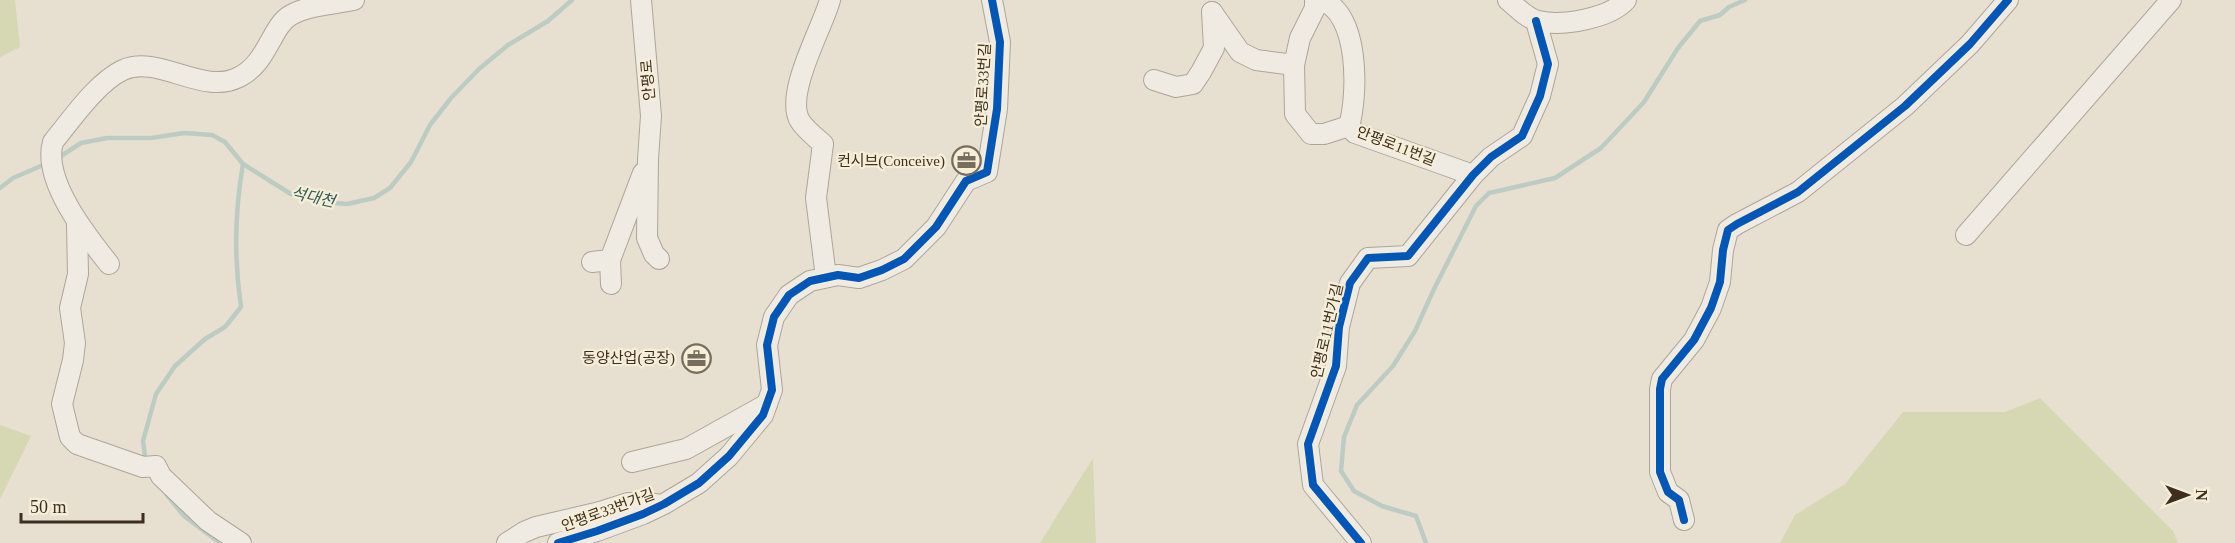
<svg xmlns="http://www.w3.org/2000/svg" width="2235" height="543" font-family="'Times New Roman','Noto Sans KR',serif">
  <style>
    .green { fill: #d6d7b3 }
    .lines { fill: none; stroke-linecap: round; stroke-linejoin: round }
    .stream { stroke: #bcccc2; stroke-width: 4.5 }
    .minor-casing { stroke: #ada599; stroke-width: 22 }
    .minor { stroke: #efebe3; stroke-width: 20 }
    .cycleway-casing { stroke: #f7eed8; stroke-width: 11 }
    .cycleway { stroke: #0057b8; stroke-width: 8 }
    .labels { text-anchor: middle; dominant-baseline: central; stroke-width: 4.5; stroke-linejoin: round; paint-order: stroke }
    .street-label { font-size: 15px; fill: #3d2e20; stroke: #f7eed8 }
    .poi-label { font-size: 15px; fill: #3d2e20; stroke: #f7eed8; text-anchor: end }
    .water-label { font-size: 16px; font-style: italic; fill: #2f5d5a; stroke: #f7eed8 }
  </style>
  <rect width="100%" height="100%" fill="#e7e0d1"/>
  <g class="green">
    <path d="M0,0H15L20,47L0,57Z"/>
    <path d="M2040,398L2173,531L2178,543H1780L1795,515L1845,484L1903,412H2005Z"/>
    <path d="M0,425L31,436L0,499Z"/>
    <path d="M1093,458L1096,543H1040Z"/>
  </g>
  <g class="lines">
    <g class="stream">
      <path d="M58,158L81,143L107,138H151L184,133L212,135L225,142L243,164L291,194L324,202L347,204L374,198L390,188L411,162L430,125L451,98L479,69L508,45L548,21L572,0"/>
      <path d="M0,188L13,178L48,163"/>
      <path d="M146,463L143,441L156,394L175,366L205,339L225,327L241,307C234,260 235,210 243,164"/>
      <path d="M167,495L184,516L220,543"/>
      <path d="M1426,543L1416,516L1382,506L1354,491L1341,471L1344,437L1357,405L1393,366L1415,331L1434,289L1476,206L1489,193L1555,178L1601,148L1644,102L1678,48L1700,21L1720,15L1729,7L1745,0"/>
    </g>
    <defs>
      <g id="minor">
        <path d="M641,0L651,116L648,159L647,238L654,254L659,259"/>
        <path d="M1315,0V8L1300,38L1294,65L1295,114L1311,134H1324L1349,126"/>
        <path d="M1320,0C1360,11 1358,95 1349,126L1355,133L1473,175"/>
        <path d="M1508,0C1516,7 1528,19 1538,21C1562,27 1610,18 1626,0"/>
        <path d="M1212,12L1240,52L1256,60L1294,65"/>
        <path d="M1154,80L1176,87L1193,84L1201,72L1214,48L1212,12"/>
        <path d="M77,224L78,274L70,308L75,343L73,360L62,404L70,437L77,444L143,467L156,466L161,476L208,521L241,543"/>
        <path d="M1966,235L2171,0"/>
        <path d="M610,260L611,284"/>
        <path d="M592,262L610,260L643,173"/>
        <path d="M109,264C86,235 42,180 53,142C71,120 97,82 123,70C158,54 203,96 239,77C268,63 271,26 291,15C309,5 334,4 354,0"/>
        <path d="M826,277L816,198L823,144C815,137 805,129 800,121C784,94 822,29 830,0"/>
        <path d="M632,462L686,449L767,404"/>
        <path d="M1684,520L1679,500L1668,492L1660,472V389L1662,379L1694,340L1711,308L1720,282L1723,250L1728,230L1737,224L1798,192L1905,106L1970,44L2008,0"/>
        <path d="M507,543L524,532L536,527L600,512L628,503L656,504"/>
        <path d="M558,543L597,531L643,514L664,504L699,483L729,456L763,415L772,390L767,345L774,317L789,295L810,281L838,275L859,278L882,270L904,259L936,227L966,181L987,172L997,109L1000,42L992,0"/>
        <path d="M1361,543L1313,485L1308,444L1336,366L1339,327L1350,283L1368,258L1408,256L1473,175L1491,157L1522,136L1540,96L1548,64L1536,21"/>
      </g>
    </defs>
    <use href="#minor" class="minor-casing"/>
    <use href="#minor" class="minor"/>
    <defs>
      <g id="cycleway">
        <path d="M1684,520L1679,500L1668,492L1660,472V389L1662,379L1694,340L1711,308L1720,282L1723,250L1728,230L1737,224L1798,192L1905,106L1970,44L2008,0"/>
        <path d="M558,543L597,531L643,514L664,504L699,483L729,456L763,415L772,390L767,345L774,317L789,295L810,281L838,275L859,278L882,270L904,259L936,227L966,181L987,172L997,109L1000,42L992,0"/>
        <path d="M1361,543L1313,485L1308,444L1336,366L1339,327L1350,283L1368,258L1408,256L1473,175L1491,157L1522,136L1540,96L1548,64L1536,21"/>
      </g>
    </defs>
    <use href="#cycleway" class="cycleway-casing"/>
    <use href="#cycleway" class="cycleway"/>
  </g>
  <defs>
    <symbol id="office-ring" viewBox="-11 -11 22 22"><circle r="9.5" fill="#f7eed8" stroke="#786c5e" stroke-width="1.5"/><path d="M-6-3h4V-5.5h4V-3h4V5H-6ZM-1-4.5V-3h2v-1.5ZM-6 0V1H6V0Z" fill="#786c5e"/></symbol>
  </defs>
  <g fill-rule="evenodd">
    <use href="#office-ring" x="950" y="144" width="33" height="33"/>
    <use href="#office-ring" x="680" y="342" width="33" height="33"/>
  </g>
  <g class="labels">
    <g class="street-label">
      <text transform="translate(648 80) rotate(-95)">안평로</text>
      <text transform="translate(983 85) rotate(-87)">안평로33번길</text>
      <text transform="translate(1396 146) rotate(21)">안평로11번길</text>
      <text transform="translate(1327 331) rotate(-77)">안평로11번가길</text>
      <text transform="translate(608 510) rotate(-20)">안평로33번가길</text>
    </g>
    <g class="poi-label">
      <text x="945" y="161">컨시브(Conceive)</text>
      <text x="675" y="358">동양산업(공장)</text>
    </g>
    <g class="water-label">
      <text transform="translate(313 197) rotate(12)">석대천</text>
    </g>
  </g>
  <g transform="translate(2187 495) rotate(90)" stroke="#f7eed8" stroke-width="4.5" paint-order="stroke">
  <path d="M0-4.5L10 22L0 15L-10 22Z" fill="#3d2e20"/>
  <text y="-9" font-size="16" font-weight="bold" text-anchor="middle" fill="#3d2e20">N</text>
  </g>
  <path d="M21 513v9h122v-9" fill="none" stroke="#3d2e20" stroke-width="3"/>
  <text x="30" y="513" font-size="18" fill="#3d2e20" stroke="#f7eed8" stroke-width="4.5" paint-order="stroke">50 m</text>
</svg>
